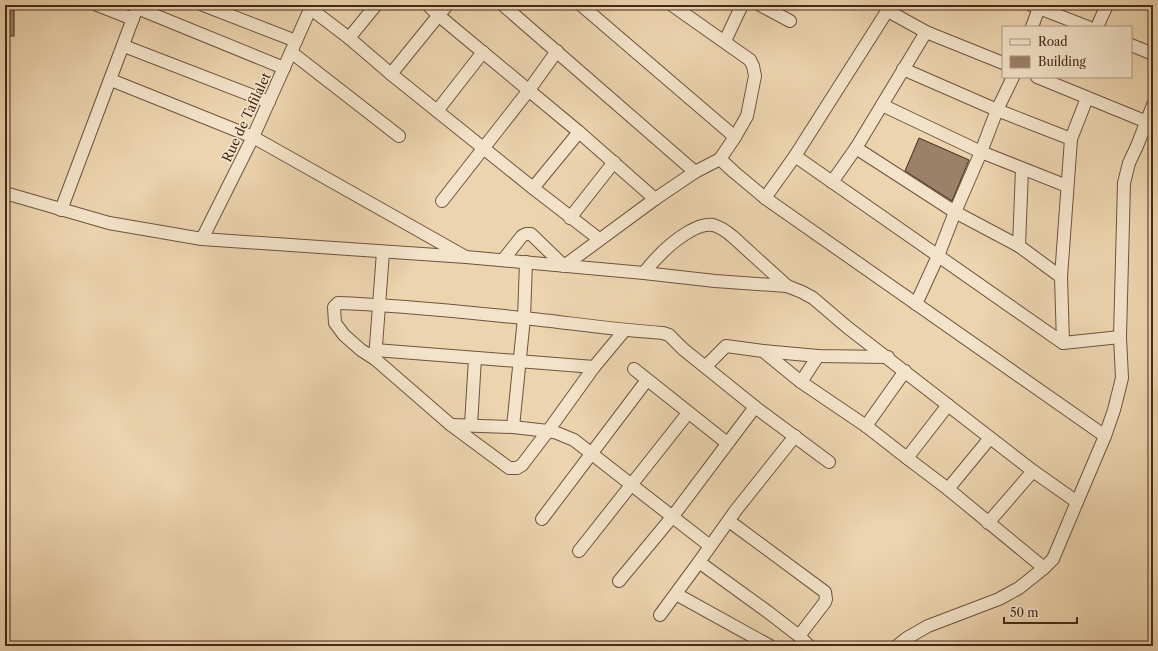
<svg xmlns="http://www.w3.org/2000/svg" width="1158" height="651" font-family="'Libre Caslon Text',serif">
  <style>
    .building { fill: #9b8167; stroke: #44281a }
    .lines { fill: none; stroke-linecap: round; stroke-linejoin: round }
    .minor-casing { stroke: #6e533f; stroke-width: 14 }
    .minor { stroke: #f3e3ca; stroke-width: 12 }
    .labels { text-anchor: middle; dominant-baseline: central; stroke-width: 3.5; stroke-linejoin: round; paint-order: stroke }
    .street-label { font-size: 13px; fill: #44281a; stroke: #f3e3ca }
  </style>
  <rect width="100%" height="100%" fill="#ecd4ae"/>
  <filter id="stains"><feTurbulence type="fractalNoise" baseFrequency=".005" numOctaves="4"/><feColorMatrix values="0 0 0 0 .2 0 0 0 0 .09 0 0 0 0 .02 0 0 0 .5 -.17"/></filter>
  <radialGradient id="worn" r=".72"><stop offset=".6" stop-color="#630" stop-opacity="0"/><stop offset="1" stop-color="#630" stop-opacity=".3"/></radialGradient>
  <g class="building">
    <rect x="5" y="5" width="9" height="31"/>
    <path d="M919,138L969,160L952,201L905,171Z"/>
  </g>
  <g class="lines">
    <defs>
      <g id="minor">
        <path d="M97,5L133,19"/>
        <path d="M203,5L296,41"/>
        <path d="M428,5L438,15L579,132L655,199"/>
        <path d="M503,5L695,172"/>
        <path d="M581,5L735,137"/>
        <path d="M760,5L790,21"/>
        <path d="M1031,5L1088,27"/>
        <path d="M137,8L284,68"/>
        <path d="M311,9L349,38L391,74L533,188L599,239"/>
        <path d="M888,11L926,32L1003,63"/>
        <path d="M1032,27L1039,8"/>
        <path d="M1097,27L1107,5"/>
        <path d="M349,38L376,5"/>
        <path d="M725,41L742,5"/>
        <path d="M1131,45L1153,54"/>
        <path d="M124,46L269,102"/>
        <path d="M291,52L399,136"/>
        <path d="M903,69L997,110L1071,139"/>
        <path d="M391,74L447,5"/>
        <path d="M1037,77L1147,122"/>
        <path d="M111,80L253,137L464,256"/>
        <path d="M882,105L981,152L1067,186"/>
        <path d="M437,111L483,52"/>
        <path d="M856,148L955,212L1019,246L1061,277"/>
        <path d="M795,156L1063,343L1120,337"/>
        <path d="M720,159L734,172L765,198L1105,436"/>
        <path d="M832,182L856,148L926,32"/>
        <path d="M533,188L579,132"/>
        <path d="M5,193L109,223L202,239L466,257L644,273L715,281L787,286L802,292L813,298L847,327L1033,471L1077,502"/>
        <path d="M765,198L795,156L891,5"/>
        <path d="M442,201L529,90L557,51"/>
        <path d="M61,210L138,5"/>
        <path d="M570,218L614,162"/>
        <path d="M202,239L253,137L312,5"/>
        <path d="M1019,246L1022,169"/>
        <path d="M383,252L375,359L451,425L509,468H517L522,465L548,431L594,367L624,331"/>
        <path d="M503,260L522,236L526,234H531L564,266L655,199L695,172L720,159L735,137L747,116L755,76L753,66L750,60L672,5"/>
        <path d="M644,273C657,256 671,242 690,231C698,227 704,224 713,225C721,227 726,231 732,236L787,286"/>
        <path d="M916,304L938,256L955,212L981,152L997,110L1013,77"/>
        <path d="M1063,343L1061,277L1071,139L1087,98"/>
        <path d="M375,350L594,367"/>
        <path d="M763,351L801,382L866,426L907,458L948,489L1044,568"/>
        <path d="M375,359L361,350L344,335L335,323L334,307L338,303C400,305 462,312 524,318C570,323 617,330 663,333L669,335L683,349L755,407L829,462"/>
        <path d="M706,366L726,346L763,351L818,356L888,357"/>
        <path d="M634,369L727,443"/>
        <path d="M801,382L818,356"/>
        <path d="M451,425L513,427L548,431L557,433L574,440L710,546"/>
        <path d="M471,425L475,358"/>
        <path d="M866,426L905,371"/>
        <path d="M513,427L524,318L526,262"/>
        <path d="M907,458L948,405"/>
        <path d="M948,489L990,438"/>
        <path d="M542,519L647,380"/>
        <path d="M729,521L825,592L826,599L825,602L799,636"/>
        <path d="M988,523L1033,471"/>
        <path d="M579,551L688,413"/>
        <path d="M699,562L768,612L799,636L809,646"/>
        <path d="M619,581L673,516L755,407"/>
        <path d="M676,594L770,646"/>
        <path d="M660,615L699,562L736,510L795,436"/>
        <path d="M897,646L907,638L928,626L999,599L1019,588L1044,568L1053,559L1077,502L1105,436L1114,410L1122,378L1120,337L1124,183L1129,163L1137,146L1153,105"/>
      </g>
    </defs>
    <use href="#minor" class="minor-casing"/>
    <use href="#minor" class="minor"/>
  </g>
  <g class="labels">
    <g class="street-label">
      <text transform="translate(246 117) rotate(-65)">Rue de Tafilalet</text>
    </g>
  </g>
  <rect width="1158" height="651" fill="none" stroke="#ecd4ae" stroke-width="20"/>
  <rect x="6" y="6" width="1146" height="639" fill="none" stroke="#44281a" stroke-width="2"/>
  <rect x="10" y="10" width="1138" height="631" fill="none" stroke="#44281a"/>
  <rect x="1002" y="26" width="130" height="52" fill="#f3e3ca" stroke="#ad9884"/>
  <rect x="1010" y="39" width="20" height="6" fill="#f3e3ca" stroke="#ad9884"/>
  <text x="1038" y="46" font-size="12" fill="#44281a">Road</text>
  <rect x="1010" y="56" width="20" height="12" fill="#9b8167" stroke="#ad9884"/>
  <text x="1038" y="66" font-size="12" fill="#44281a">Building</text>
  <path d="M1004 617v6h73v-6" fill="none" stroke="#44281a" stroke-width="2"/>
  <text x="1010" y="617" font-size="12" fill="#44281a" stroke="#f3e3ca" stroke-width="3" paint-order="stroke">50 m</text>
  <rect width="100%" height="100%" filter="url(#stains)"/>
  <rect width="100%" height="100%" fill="url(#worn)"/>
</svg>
